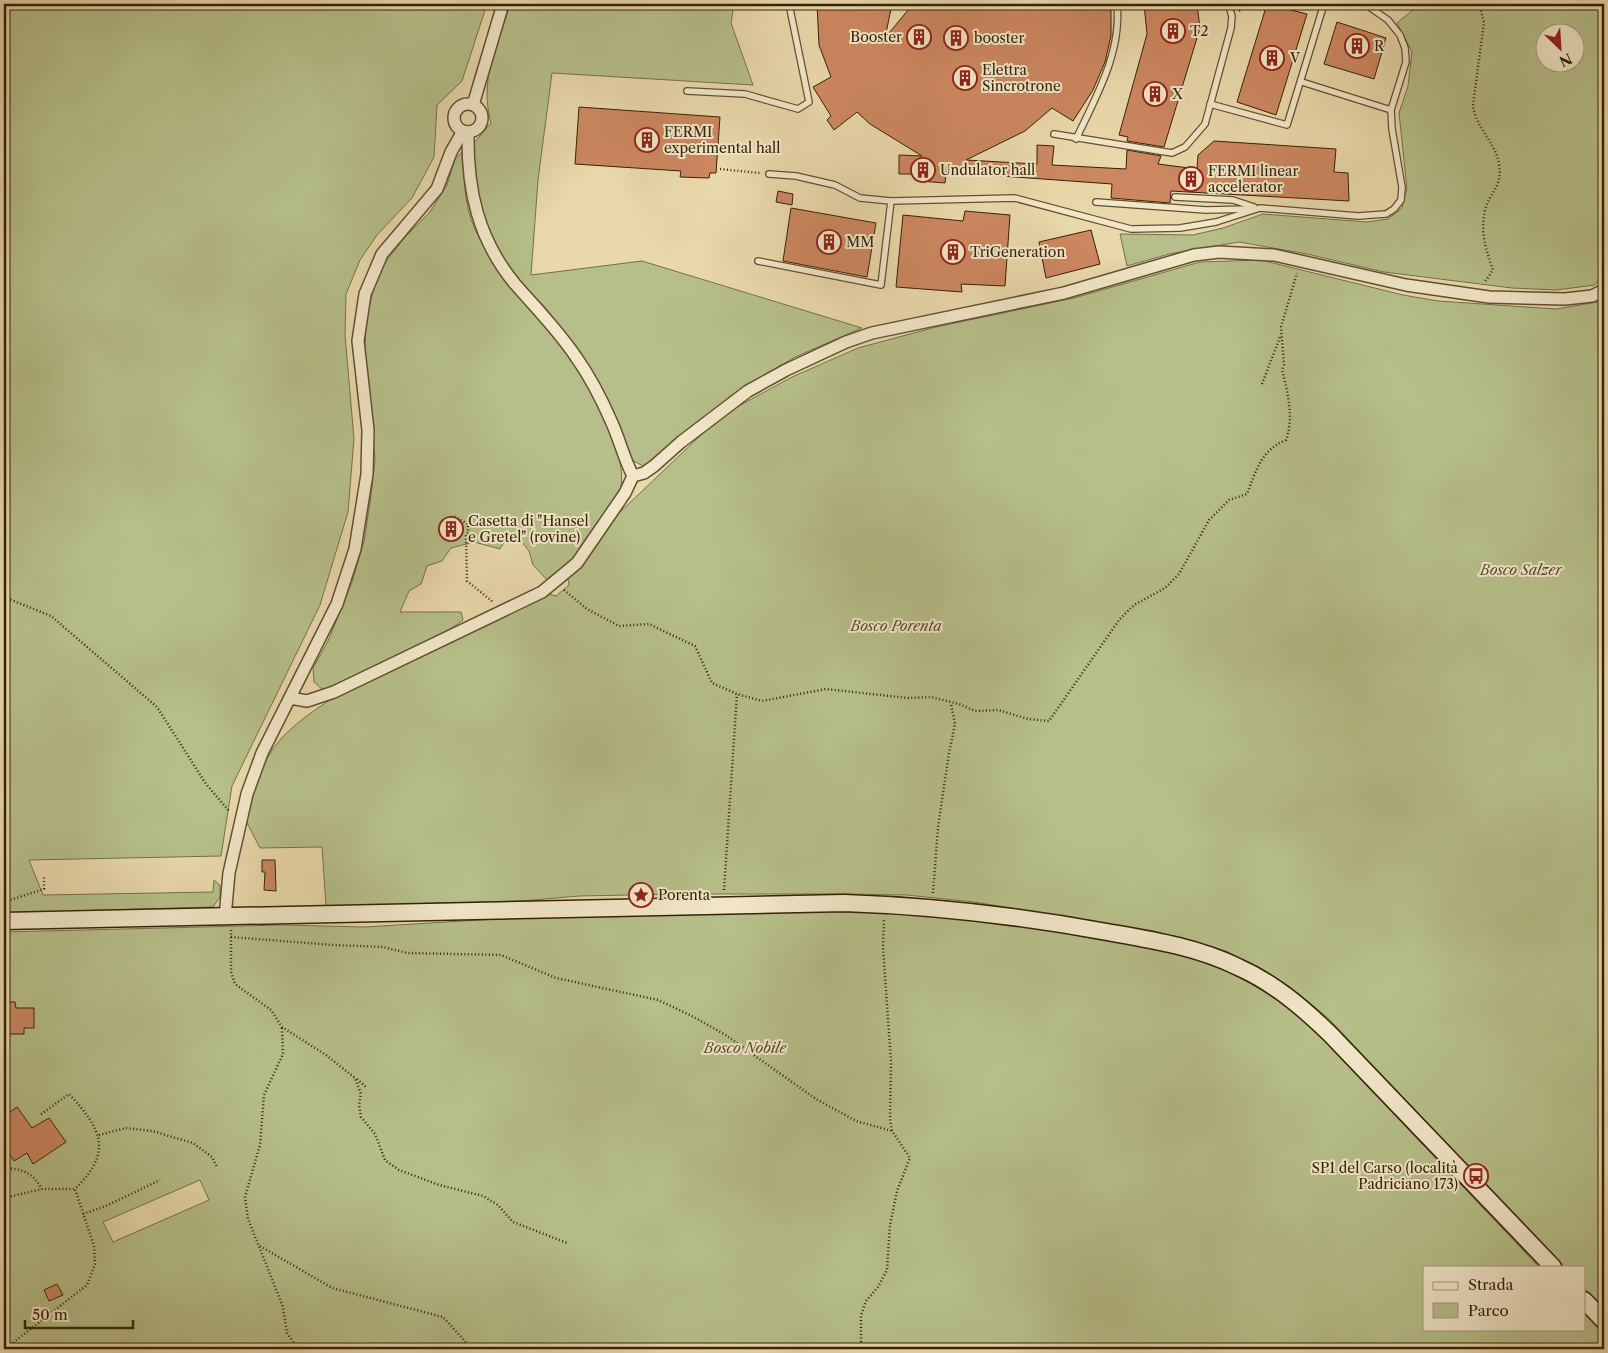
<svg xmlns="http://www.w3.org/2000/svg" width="1608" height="1353" font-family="'Libre Caslon Text',serif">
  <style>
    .green { fill: #b6bf89; stroke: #767048; fill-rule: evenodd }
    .building { fill: #cc8760; stroke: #352207 }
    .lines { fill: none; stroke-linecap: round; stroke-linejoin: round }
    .lane-casing { stroke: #625030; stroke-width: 8 }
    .street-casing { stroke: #625030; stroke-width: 14 }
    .secondary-casing { stroke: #352207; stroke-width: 19 }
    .path { stroke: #352207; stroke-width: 2.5; stroke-dasharray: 1 2.5; stroke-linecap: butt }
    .lane { stroke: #f1e6c8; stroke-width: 5.5 }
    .street { stroke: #f1e6c8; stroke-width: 11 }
    .secondary { stroke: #f1e6c8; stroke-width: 16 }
    .labels { text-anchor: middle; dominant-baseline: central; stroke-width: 4; stroke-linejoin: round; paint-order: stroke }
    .poi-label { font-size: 14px; fill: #352207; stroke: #f1e6c8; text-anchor: start }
    .park-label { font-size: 14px; font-style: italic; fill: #554928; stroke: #f1e6c8 }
  </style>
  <rect width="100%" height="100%" fill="#e9d8aa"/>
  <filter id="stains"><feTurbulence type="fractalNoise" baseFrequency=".004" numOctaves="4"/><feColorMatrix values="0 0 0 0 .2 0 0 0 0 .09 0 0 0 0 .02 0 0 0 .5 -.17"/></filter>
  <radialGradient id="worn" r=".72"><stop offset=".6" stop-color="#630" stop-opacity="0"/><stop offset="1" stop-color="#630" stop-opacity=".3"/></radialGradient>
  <g class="green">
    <path d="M4,4H487L462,81L437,105L434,157L412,198L377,235L360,260L346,294L345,335L354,439L348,512L320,605L232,786L221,856L29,860L43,895L213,892L214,880L220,885V897L213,907L4,913Z"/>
    <path d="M527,4H734L731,23L753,85L552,73L538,180L531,275L642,261L862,328L795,357L732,395L649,464L643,466L630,459L606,396L581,353L544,306L516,278L484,224L472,161L473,144L491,123C479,79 497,47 510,5L520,7Z"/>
    <path d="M1420,4H1604V274L1595,285L1556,290L1512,288L1384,272L1307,254L1239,242L1169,254L1127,266L1120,234L1193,235L1223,228L1263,214L1367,222L1388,219L1402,208L1407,188L1399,113L1408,86L1412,52L1397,23ZM1546,32H1576V62H1546Z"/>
    <path d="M462,152C464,176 464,204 474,227C492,269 524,299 552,334C577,365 595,396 610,432C618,452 626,474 619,495L575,557L548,581L533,565L529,551L517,536L506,539L500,549L474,542L451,548L442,561L427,566L421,584L409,591L400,612H461L463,620L446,632L329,689L323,690L314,682L313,668L328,641L352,582L364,541L371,496L375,460L365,353L366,322L372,295L377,277L387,260L406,236L430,212L447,185L455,159Z"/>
    <path d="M1261,260L1403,295L1438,301L1556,309L1598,302L1604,298V1309L1584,1288V1267H1564L1328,1018L1290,987L1264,970L1226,951L1154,931L974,902L907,895L843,894H681L580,896L521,901L326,906L322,847L260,848L246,821C252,800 257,773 269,755C283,731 310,713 333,698L549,594L556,596L569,585L568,579L591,554L619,513L722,415L792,377L858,348L936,327L1074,298L1200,262Z"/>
    <path d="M782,911C839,912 896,912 952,917C1000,921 1048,930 1095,939C1135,945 1176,951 1214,966C1249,980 1281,1001 1310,1026L1539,1267H1424V1329H1584V1313L1604,1334V1349H4V932L282,925L365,927L495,919ZM200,1180L209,1200L113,1242L103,1222Z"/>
  </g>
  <g class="building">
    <path d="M817,4H892L885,38L913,4H1111V36L1105,62L1093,90L1073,121L1052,108L1025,131L966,160L1037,164V145L1054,146L1052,165L1126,169L1127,150L1161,156L1158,164L1197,169L1198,155L1214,141L1336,149L1334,172L1348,173L1349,201L1171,191L1170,203L1111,198L1112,184L946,172L945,183L920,181L921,174H899V155L922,156L870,124L857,112L834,130L827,120L831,116L813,87L831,77L819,45Z"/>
    <path d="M1144,4H1197L1200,28L1164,147L1127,141L1128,137L1119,135L1147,34Z"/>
    <path d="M1267,4L1307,14L1276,115L1237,102Z"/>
    <path d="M1337,22L1386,38L1374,79L1324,64Z"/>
    <path d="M579,107L720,117L716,173H710L709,178L680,177L681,171L575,164Z"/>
    <path d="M778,191L793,194L792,205L776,202Z"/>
    <path d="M791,208L876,223L867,277L783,261Z"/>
    <path d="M965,211L1010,215L1005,286L961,284L962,292L896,287L903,215L963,221Z"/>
    <path d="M1091,230L1100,264L1046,278L1039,242Z"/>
    <path d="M262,860H275L276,891L264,890L265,872H262Z"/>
    <path d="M4,1002H15L16,1008H34V1028H24V1034H4Z"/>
    <path d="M17,1107L32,1128L49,1118L66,1142L33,1164L27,1153L14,1161L4,1145V1116Z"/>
    <path d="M57,1284L63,1295L49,1301L44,1290Z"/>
  </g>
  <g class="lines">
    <defs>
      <g id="lane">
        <path d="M1302,82L1391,110"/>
        <path d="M687,91L745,94L798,109L809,102L789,4"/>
        <path d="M1210,104L1287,125L1324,4"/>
        <path d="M1054,134L1172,153L1185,147L1205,124L1231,28L1232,16L1228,4"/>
        <path d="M1076,139C1096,97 1122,52 1117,4"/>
        <path d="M769,174L796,176L835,185L860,198L891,201"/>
        <path d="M1175,197L1233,200L1254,207"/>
        <path d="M1096,202L1206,210L1253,209"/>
        <path d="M758,261L881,285L891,201L1015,198L1131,229L1180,228L1216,222L1260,208L1358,216L1386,214L1394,209L1401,200L1402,187L1392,129L1391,110L1406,62L1405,48L1400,35L1388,20L1365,4"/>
      </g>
      <g id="street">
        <circle cx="468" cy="118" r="14"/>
        <path d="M473,105L503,4"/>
        <path d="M468,132C467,190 478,239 515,284C536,308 558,330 576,357C591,378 602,400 612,423C620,441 624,459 633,476"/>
        <path d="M290,698L307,701L334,692L542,592L577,563L625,493L633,476L644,473L654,466L681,442L748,391L786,370L846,342L872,333L1064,293L1194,255L1219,252L1274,255L1406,285L1489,297L1565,299L1592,296L1604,290"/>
        <path d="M225,917L229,873L247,794L262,753L337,604L355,549L367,474L368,430L358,341L365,294L382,254L437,189L451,152L463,131"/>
      </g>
      <g id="secondary">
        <path d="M4,921L844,903C933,906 1020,916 1107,932C1152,940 1197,947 1238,967C1274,983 1302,1007 1330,1034L1553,1267"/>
        <path d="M1584,1300L1604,1321"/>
      </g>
    </defs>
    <use href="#lane" class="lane-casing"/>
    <use href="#street" class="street-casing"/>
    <use href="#secondary" class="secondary-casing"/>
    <g class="path">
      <path d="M1479,4L1484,22L1473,105C1475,127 1496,143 1499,164C1503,187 1490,191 1485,210C1480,232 1486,250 1493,270L1484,283"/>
      <path d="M1239,11L1247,4"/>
      <path d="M720,169L760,173"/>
      <path d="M1262,384L1280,337"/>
      <path d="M442,522L453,516L468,524V533L466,534L467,581L493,602"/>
      <path d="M564,590L587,609L619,626L649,624L695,646L712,683L737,694L762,701L826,689L908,698L931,697L959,704L975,711L998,710L1028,719L1049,721L1119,620L1134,605L1165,588L1179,574L1209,520L1229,500L1247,494C1256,471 1261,450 1286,440C1294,419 1288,392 1282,370L1284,365L1281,327L1297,273"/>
      <path d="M4,597L51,616L157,707L206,784L230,812"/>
      <path d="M724,890L737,694"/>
      <path d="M933,893L938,827L949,753L955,724L951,704"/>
      <path d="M4,902L44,889V877"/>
      <path d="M231,930V972L235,984L271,1010L282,1027L326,1055L355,1078L361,1094L359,1105L361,1117L375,1134L385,1160L399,1170L439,1185L483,1196L498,1205L513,1222L567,1243"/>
      <path d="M231,937L333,945L383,947L407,953L501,955L556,978L658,1000L690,1015L724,1034L816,1099L856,1121L892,1131"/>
      <path d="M282,1028L283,1054L264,1095L260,1145L245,1197L248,1219L283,1307L287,1333L298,1349"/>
      <path d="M357,1079L366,1087"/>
      <path d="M99,1135L126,1128L152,1131L193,1143L212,1157L217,1167"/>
      <path d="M4,1168C23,1169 32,1172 42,1189"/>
      <path d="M4,1198L42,1189H75"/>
      <path d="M83,1214L106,1206L160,1180"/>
      <path d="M260,1246L332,1288L443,1317L472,1349"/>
      <path d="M5,1349L87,1285L95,1264L94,1246L75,1189C113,1152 102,1129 69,1094L40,1115"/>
      <path d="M861,1349V1315L866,1301L878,1287L887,1270L890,1225L897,1191L910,1158L892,1131L890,1119L891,1062L883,947L884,919"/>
    </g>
    <use href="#lane" class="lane"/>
    <use href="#street" class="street"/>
    <use href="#secondary" class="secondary"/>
  </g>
  <defs>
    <symbol id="building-ring" viewBox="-11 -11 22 22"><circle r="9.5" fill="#f1e6c8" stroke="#8f2418" stroke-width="1.5"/><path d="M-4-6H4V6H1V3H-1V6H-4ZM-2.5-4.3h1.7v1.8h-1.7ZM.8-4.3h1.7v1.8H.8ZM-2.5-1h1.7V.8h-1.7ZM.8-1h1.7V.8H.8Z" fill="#8f2418"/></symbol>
    <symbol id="sight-ring" viewBox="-11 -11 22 22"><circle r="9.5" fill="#f1e6c8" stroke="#8f2418" stroke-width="1.5"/><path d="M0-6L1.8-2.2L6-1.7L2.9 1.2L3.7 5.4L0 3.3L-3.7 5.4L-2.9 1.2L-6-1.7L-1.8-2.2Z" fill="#8f2418"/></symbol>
    <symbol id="bus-ring" viewBox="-11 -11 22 22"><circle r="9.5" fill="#f1e6c8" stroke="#8f2418" stroke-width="1.5"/><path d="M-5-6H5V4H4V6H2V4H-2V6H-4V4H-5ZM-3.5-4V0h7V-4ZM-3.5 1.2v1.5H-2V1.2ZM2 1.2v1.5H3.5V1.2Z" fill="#8f2418"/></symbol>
  </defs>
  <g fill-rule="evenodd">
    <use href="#building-ring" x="1159" y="17" width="28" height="28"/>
    <use href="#building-ring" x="905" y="23" width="28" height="28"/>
    <use href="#building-ring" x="942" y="24" width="28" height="28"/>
    <use href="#building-ring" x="1343" y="32" width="28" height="28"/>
    <use href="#building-ring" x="1258" y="44" width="28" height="28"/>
    <use href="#building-ring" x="951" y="64" width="28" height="28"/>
    <use href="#building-ring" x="1141" y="80" width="28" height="28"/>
    <use href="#building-ring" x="633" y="126" width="28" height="28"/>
    <use href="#building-ring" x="909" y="156" width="28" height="28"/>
    <use href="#building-ring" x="1177" y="165" width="28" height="28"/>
    <use href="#building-ring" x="815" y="228" width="28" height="28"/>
    <use href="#building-ring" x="939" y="238" width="28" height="28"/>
    <use href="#building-ring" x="437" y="515" width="28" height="28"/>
    <use href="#sight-ring" x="627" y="881" width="28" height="28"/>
    <use href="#bus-ring" x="1462" y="1162" width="28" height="28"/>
  </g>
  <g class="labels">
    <g class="poi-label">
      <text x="1190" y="31">T2</text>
      <text x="902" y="37" text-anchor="end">Booster</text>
      <text x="974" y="38">booster</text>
      <text x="1374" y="46">R</text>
      <text x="1290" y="58">V</text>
      <text x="982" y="70">Elettra<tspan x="982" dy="16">Sincrotrone</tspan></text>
      <text x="1172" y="94">X</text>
      <text x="664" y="132">FERMI<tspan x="664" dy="16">experimental hall</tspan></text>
      <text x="940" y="170">Undulator hall</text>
      <text x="1208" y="171">FERMI linear<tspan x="1208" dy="16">accelerator</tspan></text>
      <text x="846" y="242">MM</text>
      <text x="970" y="252">TriGeneration</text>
      <text x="468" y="521">Casetta di "Hansel<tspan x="468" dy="16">e Gretel" (rovine)</tspan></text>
      <text x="658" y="895">Porenta</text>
      <text x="1458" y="1168" text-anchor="end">SP1 del Carso (località<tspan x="1458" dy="16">Padriciano 173)</tspan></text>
    </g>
    <g class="park-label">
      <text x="1521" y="570">Bosco Salzer</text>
      <text x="896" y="626">Bosco Porenta</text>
      <text x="745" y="1048">Bosco Nobile</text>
    </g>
  </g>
  <rect width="1608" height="1353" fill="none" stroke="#e9d8aa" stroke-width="20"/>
  <rect x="5" y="5" width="1598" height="1343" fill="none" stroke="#352207" stroke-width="2.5"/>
  <rect x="10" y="10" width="1588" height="1333" fill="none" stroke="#352207"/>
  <rect x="1423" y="1266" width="162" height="65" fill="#f1e6c8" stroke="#a6987b"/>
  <rect x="1433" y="1282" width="25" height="8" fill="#f1e6c8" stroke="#a6987b"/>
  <text x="1468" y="1290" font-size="15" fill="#352207">Strada</text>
  <rect x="1433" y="1303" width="25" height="15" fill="#b6bf89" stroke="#a6987b"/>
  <text x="1468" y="1316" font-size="15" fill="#352207">Parco</text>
  <g transform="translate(1560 48) rotate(155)"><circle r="24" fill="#f1e6c8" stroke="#a6987b"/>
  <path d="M0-4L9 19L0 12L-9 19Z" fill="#8f2418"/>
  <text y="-8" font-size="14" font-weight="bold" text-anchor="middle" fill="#352207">N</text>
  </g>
  <path d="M25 1320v8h108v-8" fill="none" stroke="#352207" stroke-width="2.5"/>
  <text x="32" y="1320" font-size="15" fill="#352207" stroke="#f1e6c8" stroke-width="4" paint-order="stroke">50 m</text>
  <rect width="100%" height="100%" filter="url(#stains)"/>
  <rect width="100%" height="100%" fill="url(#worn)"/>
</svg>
